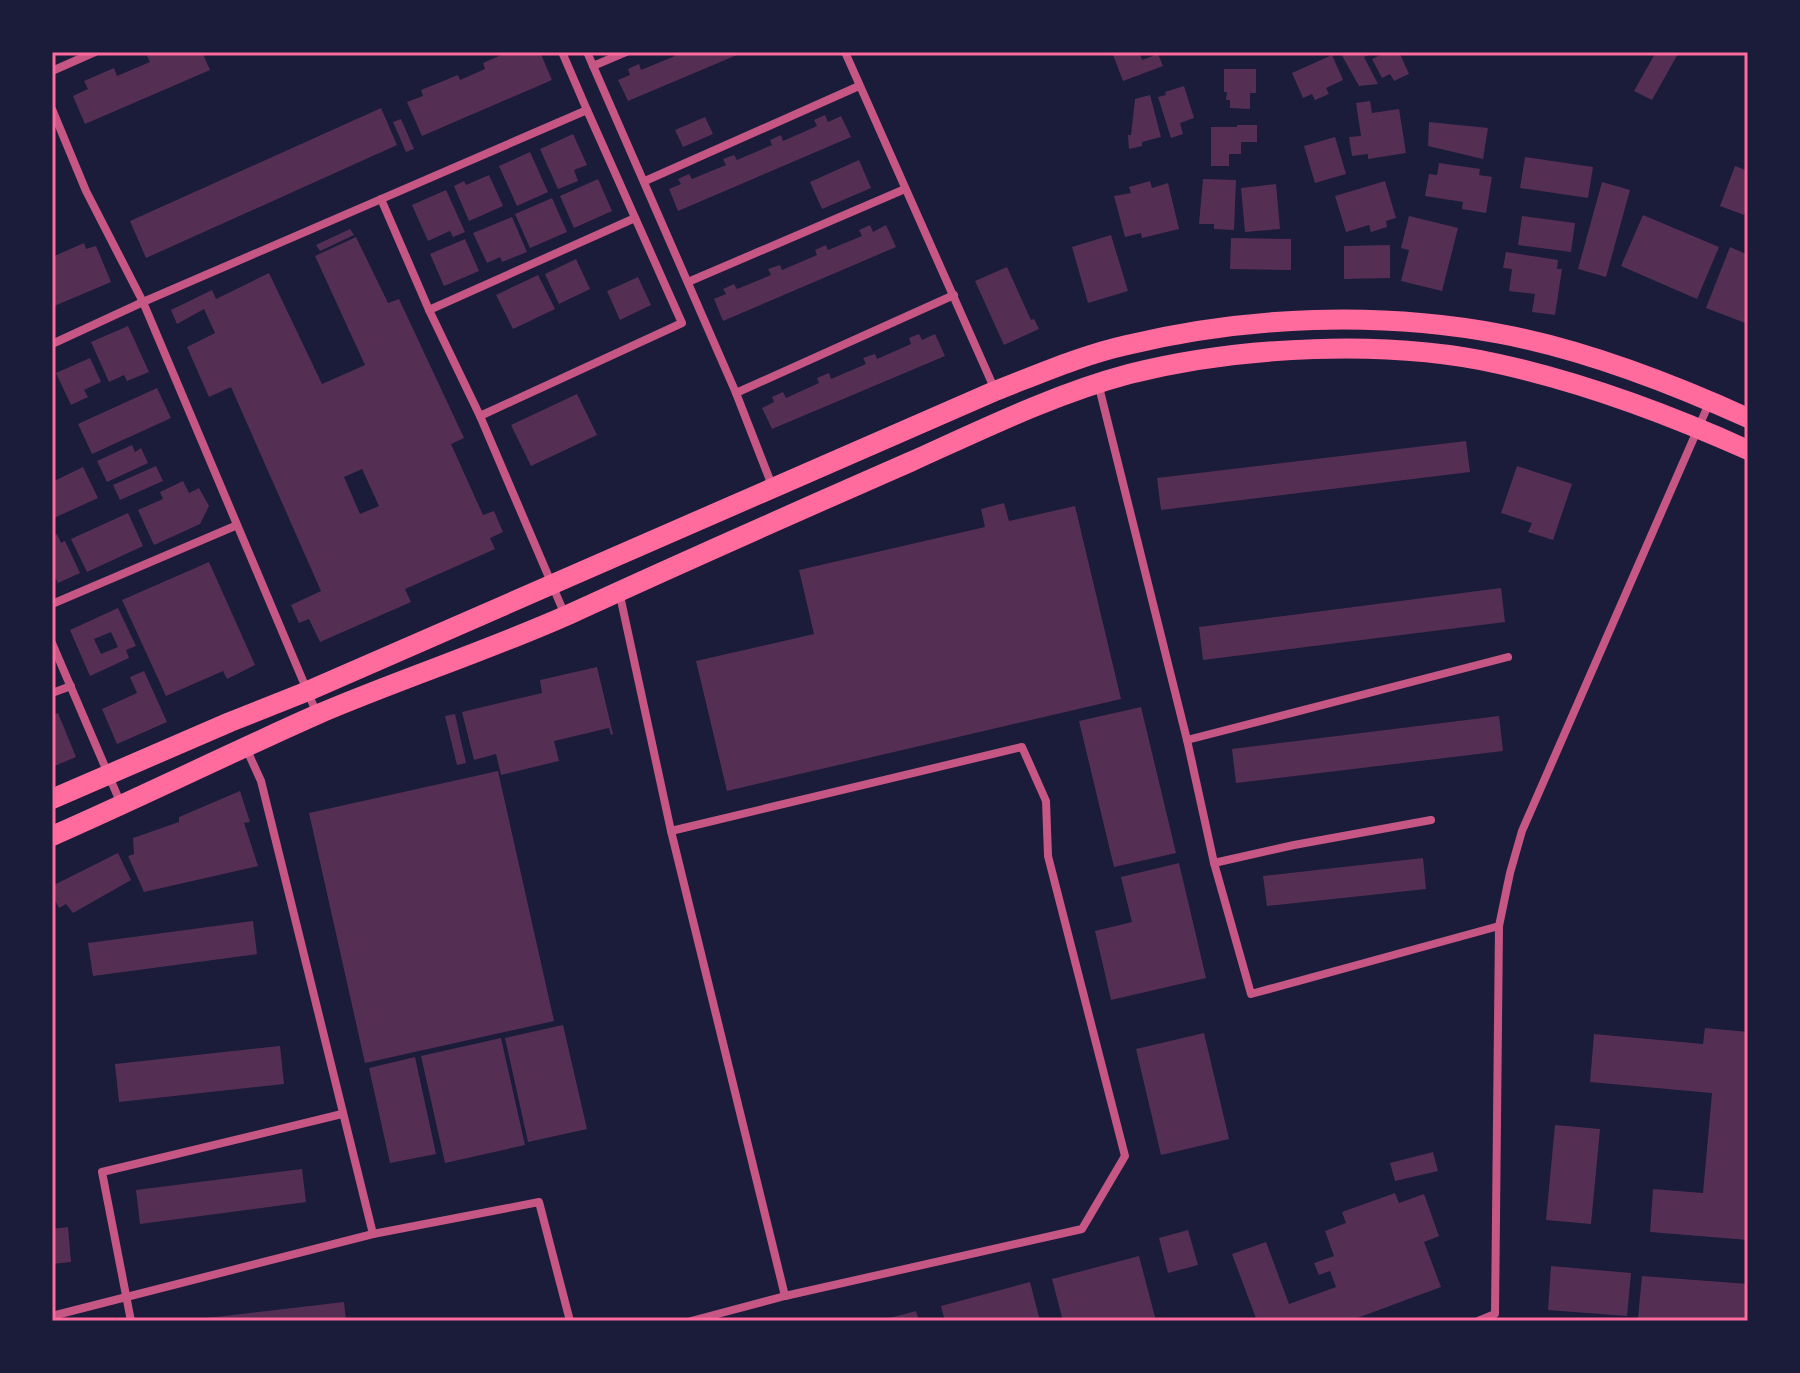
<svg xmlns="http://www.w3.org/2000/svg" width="1800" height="1373" font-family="'Public Sans',sans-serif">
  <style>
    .building { fill: #542f53; fill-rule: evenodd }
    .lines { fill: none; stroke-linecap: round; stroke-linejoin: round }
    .minor { stroke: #c65784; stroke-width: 8 }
    .primary { stroke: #ff6b9d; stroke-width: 20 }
    .neatline { fill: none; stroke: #ff6b9d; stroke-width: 3 }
  </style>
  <rect width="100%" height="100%" fill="#1b1b3a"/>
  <g class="building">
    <path d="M155,52H202L210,70L85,124L73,96L88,89L84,81L114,68L117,76L150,62L147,56Z"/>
    <path d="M508,52H540L552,80L422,136L407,102L423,96L421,90L458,75L460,80L485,69L483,63Z"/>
    <path d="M674,52H744L628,101L618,80L630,75L628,69L639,64L641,70L675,56Z"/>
    <path d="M1112,52H1139L1142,60L1158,54L1163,66L1123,81Z"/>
    <path d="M1340,52H1375L1364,57L1378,84L1359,86Z"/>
    <path d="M1387,52H1399L1409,74L1394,81L1390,74L1382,78L1372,59Z"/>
    <path d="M1656,52H1679L1652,100L1634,91Z"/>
    <path d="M1332,55L1343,80L1326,88L1329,94L1315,100L1312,94L1303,98L1292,73Z"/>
    <path d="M1224,69H1256V93H1250V109L1230,108V100H1226L1227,92H1224Z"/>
    <path d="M1184,86L1194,118L1180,123L1183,134L1171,138L1158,97L1166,95L1165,92Z"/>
    <path d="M1150,95L1161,137L1142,142V146L1129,149L1128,135H1131L1135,99Z"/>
    <path d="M1370,101L1372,113L1399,109L1406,153L1368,159V154L1352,156L1349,137L1361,136L1356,103Z"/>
    <path d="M381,108L397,145L146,258L130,221Z"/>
    <path d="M825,115L828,122L841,116L851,137L678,211L669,189L681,184L678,179L689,174L692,179L726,165L723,159L734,155L737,160L772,145L770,140L781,135L783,141L817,126L814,120Z"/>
    <path d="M705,117L713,134L683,147L675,130Z"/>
    <path d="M401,119L414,149L406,152L393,122Z"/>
    <path d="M1429,122L1488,128L1483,159L1428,146Z"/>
    <path d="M1237,125H1257V142H1241V154H1229V166H1211V127H1237Z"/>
    <path d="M573,134L587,165L574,170L578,181L558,189L540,149Z"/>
    <path d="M1335,137L1346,174L1315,183L1304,146Z"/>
    <path d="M530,152L548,192L517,206L499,166Z"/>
    <path d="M1525,157L1593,167L1588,198L1520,188Z"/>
    <path d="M859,160L871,188L822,209L810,182Z"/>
    <path d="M1439,163L1480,169L1479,175L1492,177L1486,213L1462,209L1463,202L1425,196L1429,174L1437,175Z"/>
    <path d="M1735,166L1748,171V204L1744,215L1720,206Z"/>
    <path d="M489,175L503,206L469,221L454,186L464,181L466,185Z"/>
    <path d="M598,179L612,211L574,228L560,196Z"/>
    <path d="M1203,179L1236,180L1234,230L1214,229V224H1199Z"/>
    <path d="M1150,181L1152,188L1168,183L1179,229L1142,238L1141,233L1125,237L1114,196L1131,193L1129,187Z"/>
    <path d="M1385,181L1396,218L1386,221L1387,227L1371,232L1369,225L1346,232L1335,196Z"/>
    <path d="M1602,182L1630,190L1606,277L1578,269Z"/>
    <path d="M1276,184L1280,229L1245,232L1241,188Z"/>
    <path d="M446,190L465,232L453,237L450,231L428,241L412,205Z"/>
    <path d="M552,198L567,232L530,248L515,214Z"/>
    <path d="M1643,215L1719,247L1697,299L1621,266Z"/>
    <path d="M1409,216L1458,228L1442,291L1401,281L1409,250L1401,248Z"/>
    <path d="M1522,216L1575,223L1571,252L1518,245Z"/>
    <path d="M512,217L527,252L502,262L500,257L487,263L473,233Z"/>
    <path d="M870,225L873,232L886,225L896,247L723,321L714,299L726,294L723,289L734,284L737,289L771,275L768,269L780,265L782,270L817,255L815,250L826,245L828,250L862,236L859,230Z"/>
    <path d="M350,229L354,235L320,251L316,245Z"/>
    <path d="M1111,235L1128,291L1088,303L1072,247Z"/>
    <path d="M356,237L388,303L399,299L464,438L451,444L483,515L494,511L503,532L490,538L495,549L405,589L411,602L320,642L309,619L299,623L291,605L321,591L231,387L209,397L187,347L215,333L204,309L177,324L171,310L212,290L216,299L269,273L322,384L365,365L315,256ZM362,469L379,506L360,514L344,477Z"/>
    <path d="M1231,238L1291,239V270L1230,269Z"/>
    <path d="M465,239L479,271L444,286L430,254Z"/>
    <path d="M84,243L86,249L96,246L111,282L52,307V257Z"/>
    <path d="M1390,245V278L1344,279V246Z"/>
    <path d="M1730,247L1748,255V324L1706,308Z"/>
    <path d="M1506,252L1558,260L1557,269H1562L1555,315L1532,312L1535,294L1509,291L1512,269L1503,268Z"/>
    <path d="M576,259L590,289L559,304L545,274Z"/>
    <path d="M1007,267L1031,320L1034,319L1039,329L1004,345L975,281Z"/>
    <path d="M538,275L555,309L513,329L496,295Z"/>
    <path d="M638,277L651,305L620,320L607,291Z"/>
    <path d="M128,326L149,372L127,381L124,375L109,382L91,342Z"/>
    <path d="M919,334L922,340L935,334L945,356L772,429L762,408L774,402L772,397L783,392L786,398L819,383L817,378L829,373L831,379L866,364L863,358L875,354L877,359L911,344L909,338Z"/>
    <path d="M90,358L101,382L84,390L88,397L71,405L56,373Z"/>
    <path d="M157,388L171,418L92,454L78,424Z"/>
    <path d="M577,394L597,435L531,466L511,425Z"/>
    <path d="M1466,441L1470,472L1161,510L1157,478Z"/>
    <path d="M132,445L135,452L141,448L148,463L107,482L97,461Z"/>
    <path d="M156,466L163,481L120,500L113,485Z"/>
    <path d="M1517,466L1572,484L1553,540L1528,532L1532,523L1501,513Z"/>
    <path d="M83,467L98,498L54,518L52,482Z"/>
    <path d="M183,481L189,493L199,488L209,506L200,524L154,545L138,510L163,499L160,492Z"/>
    <path d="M1004,503L1009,521L1075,506L1121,699L727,791L696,661L814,634L799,570L985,527L981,509Z"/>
    <path d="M128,513L143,546L87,572L71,539Z"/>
    <path d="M57,534L61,543L65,541L80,573L58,583L56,579H52V537Z"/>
    <path d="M209,562L255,665L227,679L223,671L166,696L122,600Z"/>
    <path d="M1501,588L1505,622L1203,660L1199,627Z"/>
    <path d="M118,608L136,646L126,650L129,658L90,676L70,630ZM111,632L118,647L101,654L94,639Z"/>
    <path d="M597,667L613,734L611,735L609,728L554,741L559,761L501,775L496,754L474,760L462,712L542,693L540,680Z"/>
    <path d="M144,671L167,722L117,744L102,709L137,693L130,677Z"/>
    <path d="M1141,707L1176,853L1114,867L1079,721Z"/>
    <path d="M58,713L76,757L52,767V715Z"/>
    <path d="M455,714L466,763L457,765L445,716Z"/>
    <path d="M1499,716L1503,751L1236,783L1232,749Z"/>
    <path d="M498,771L554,1021L365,1063L309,813Z"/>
    <path d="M240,791L250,822L244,823L258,866L144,892L128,856L134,854L133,838L179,822V817Z"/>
    <path d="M118,853L131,880L73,913L66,904L59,908L52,894V886Z"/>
    <path d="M1423,858L1426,889L1267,906L1263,876Z"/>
    <path d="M1179,863L1206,978L1111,1000L1095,931L1132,922L1121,877Z"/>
    <path d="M253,921L257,954L93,976L88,943Z"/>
    <path d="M563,1025L587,1129L528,1142L505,1038Z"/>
    <path d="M1705,1028L1748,1032V1240L1650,1232L1653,1189L1703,1193L1712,1093L1590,1082L1594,1034L1703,1044Z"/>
    <path d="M1204,1033L1229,1139L1161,1155L1136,1049Z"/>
    <path d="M501,1038L525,1145L445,1163L421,1056Z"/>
    <path d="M280,1046L284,1084L119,1102L115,1064Z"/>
    <path d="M415,1057L436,1154L390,1163L369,1068Z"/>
    <path d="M1555,1125L1600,1129L1591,1224L1546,1220Z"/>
    <path d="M1433,1152L1438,1171L1395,1181L1390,1163Z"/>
    <path d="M302,1169L306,1202L140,1224L136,1190Z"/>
    <path d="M1395,1193L1399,1203L1424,1194L1439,1236L1424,1242L1441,1287L1349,1321H1257L1232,1254L1266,1242L1289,1304L1336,1287L1330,1271L1319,1275L1314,1263L1334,1256L1325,1231L1346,1223L1342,1212Z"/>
    <path d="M68,1227L71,1262L52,1264V1229Z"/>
    <path d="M1188,1230L1198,1265L1168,1273L1159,1238Z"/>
    <path d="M1139,1256L1156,1321H1063L1052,1279Z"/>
    <path d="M1551,1266L1631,1273L1627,1316L1548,1310Z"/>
    <path d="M1642,1276L1748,1284V1321L1638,1318Z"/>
    <path d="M1030,1282L1040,1321H945L941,1306Z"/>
    <path d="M344,1302L346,1321H198V1319Z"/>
    <path d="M916,1311L919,1321H882V1320Z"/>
  </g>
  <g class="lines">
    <g class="minor">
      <path d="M562,52L587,110"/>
      <path d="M587,52L736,393L773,488"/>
      <path d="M845,52L995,390"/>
      <path d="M593,66L626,52"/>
      <path d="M52,71L95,52"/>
      <path d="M52,109L86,191L143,302L317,714"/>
      <path d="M645,181L859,86"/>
      <path d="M381,199L429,310L480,416L565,615"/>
      <path d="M688,282L905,189"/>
      <path d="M429,310L635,218"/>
      <path d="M52,344L143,302L587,110L682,323L480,416"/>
      <path d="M1098,383L1187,740L1214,863L1251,994L1499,926"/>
      <path d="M736,393L954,295"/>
      <path d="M619,591L671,831L1022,747L1046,801L1048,856L1125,1156L1082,1229L785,1296L691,1321"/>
      <path d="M52,604L235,526"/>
      <path d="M52,643L121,804"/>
      <path d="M52,693L71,686"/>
      <path d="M1187,740L1508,657"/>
      <path d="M246,748L261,781L373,1234"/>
      <path d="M671,831L785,1296"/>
      <path d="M1214,863L1294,845L1431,820"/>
      <path d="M52,1316L373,1234L539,1202L570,1321"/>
      <path d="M131,1321L102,1172L342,1114"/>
      <path d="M1478,1321L1495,1314L1499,926L1510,873L1522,831L1710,401"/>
    </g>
    <g class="primary">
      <path d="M52,799L230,722L308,691L995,391C1039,374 1082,355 1127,345C1248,316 1379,311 1501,334C1581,349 1673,384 1748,418"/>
      <path d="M52,836C141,797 228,754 316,715C400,679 487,651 570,614C683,562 796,512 910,462C981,430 1054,394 1129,374C1240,346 1388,339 1499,364C1585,383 1668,414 1748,450"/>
    </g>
  </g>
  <rect width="1800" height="1373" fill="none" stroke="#1b1b3a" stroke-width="108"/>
  <rect x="54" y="54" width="1692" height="1265" class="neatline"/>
</svg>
